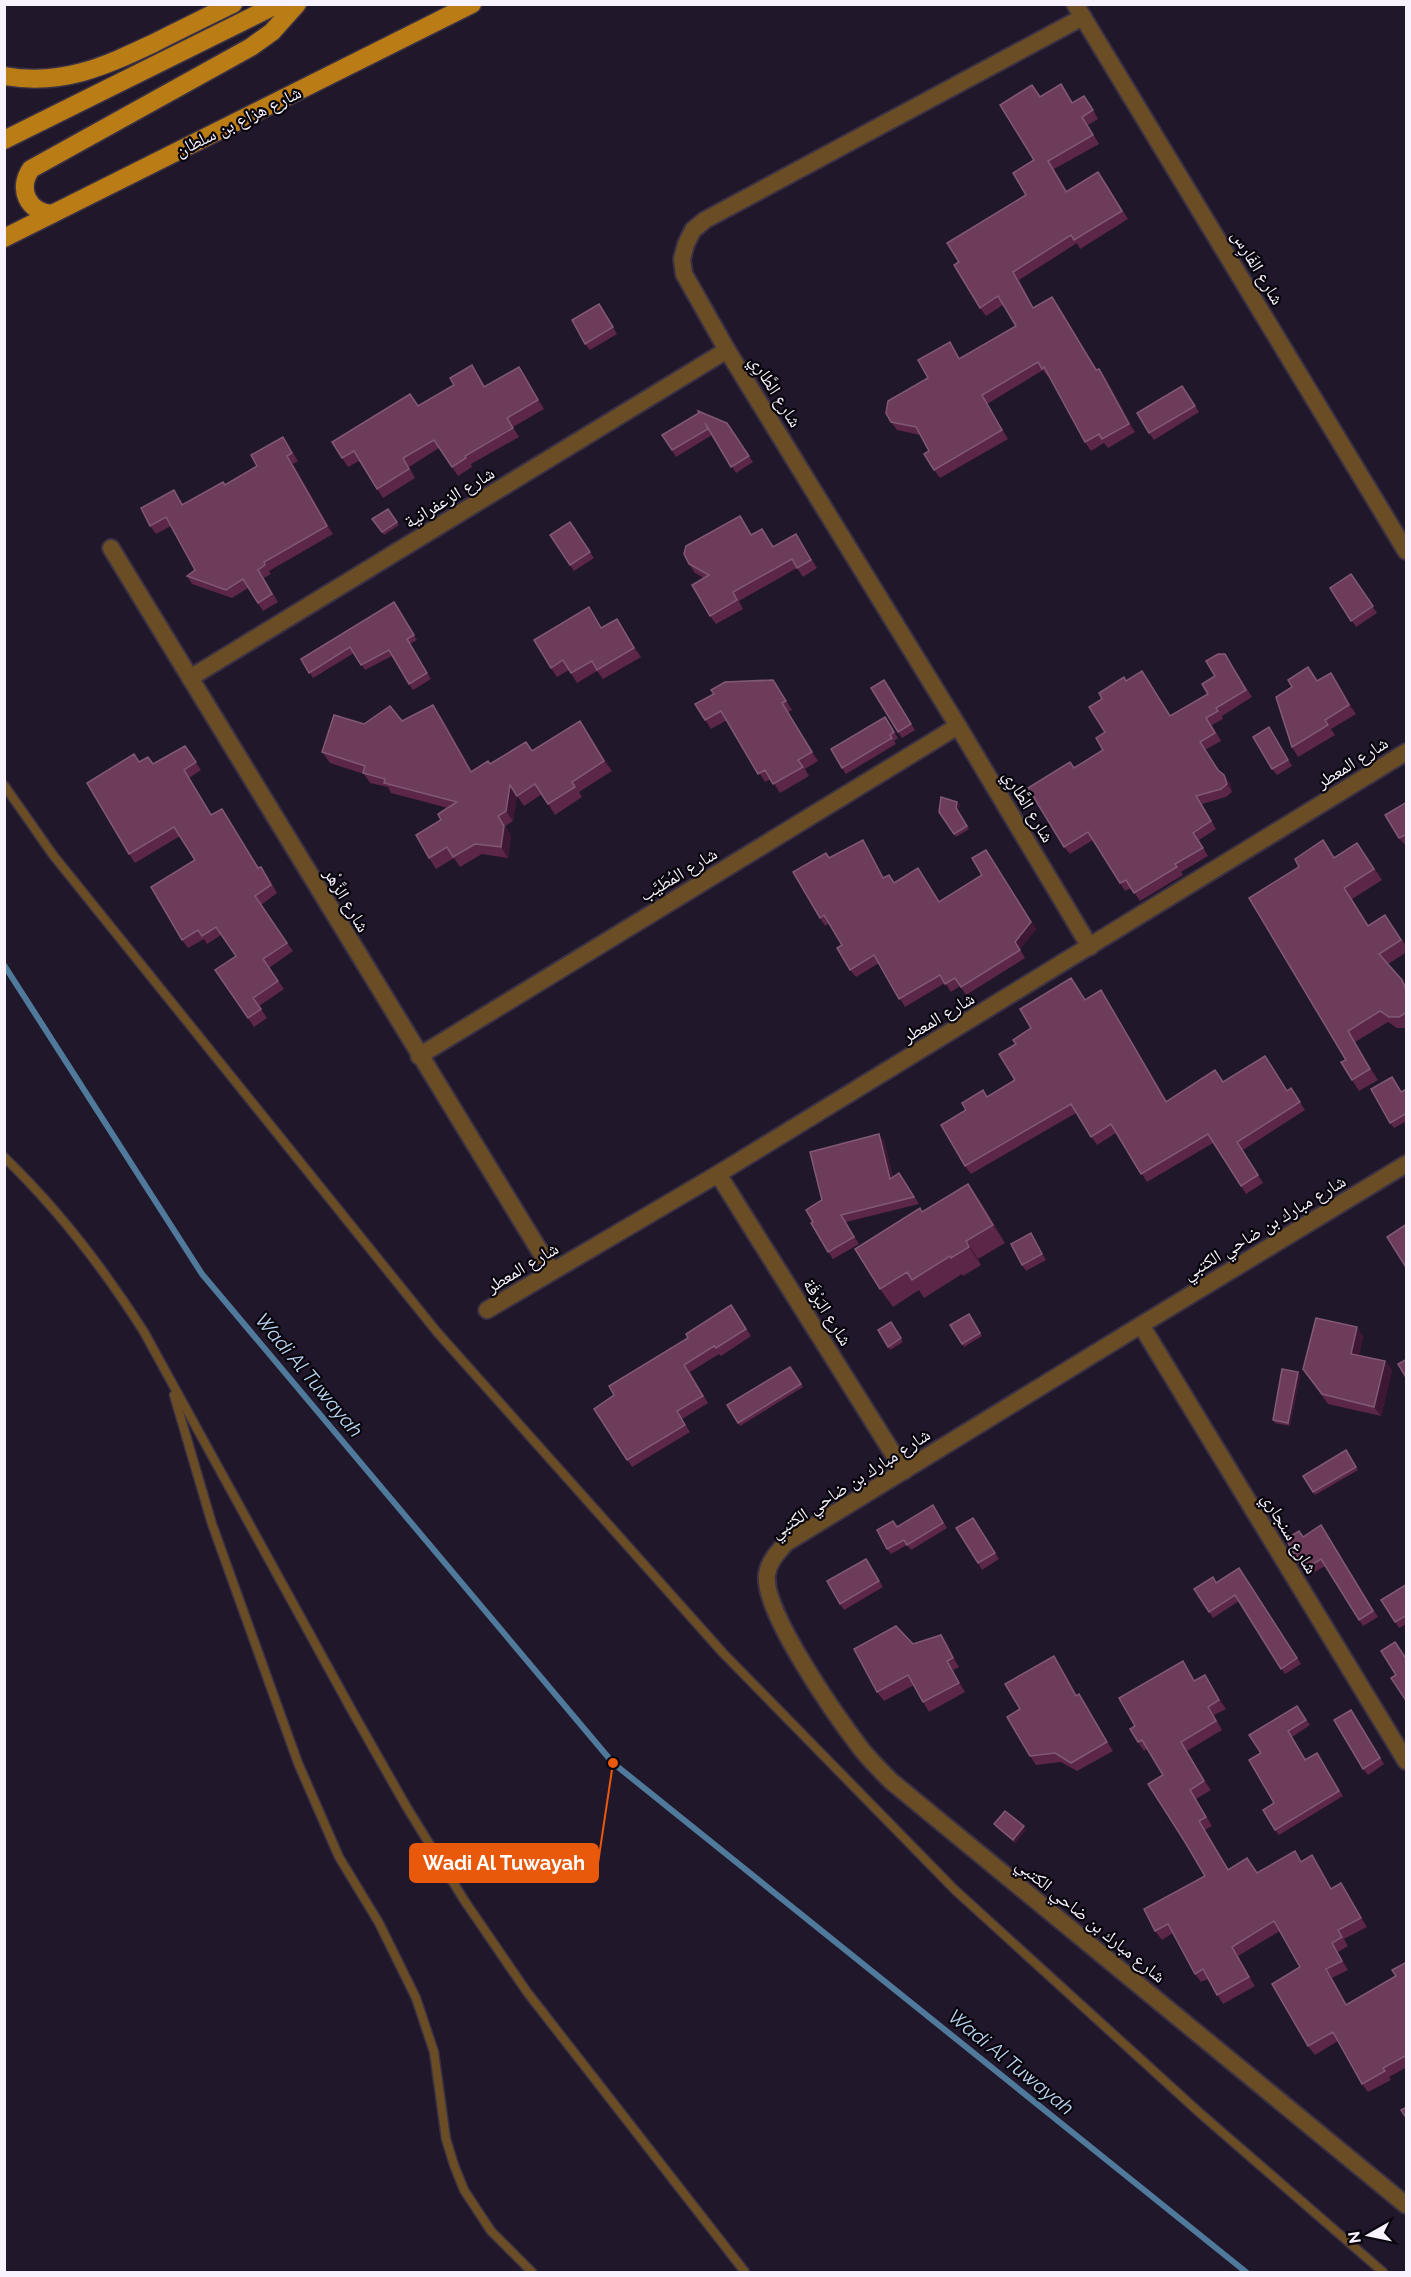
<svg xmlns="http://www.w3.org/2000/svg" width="1411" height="2277" font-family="Raleway,'Noto Naskh Arabic',sans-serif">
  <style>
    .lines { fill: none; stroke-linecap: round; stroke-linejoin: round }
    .stream { stroke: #507a9c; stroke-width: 6 }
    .service-casing { stroke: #3b3144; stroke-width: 11 }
    .minor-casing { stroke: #3b3144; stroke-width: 20 }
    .primary-casing { stroke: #3b3144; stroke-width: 21 }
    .service { stroke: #6a4d25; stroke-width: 8 }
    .minor { stroke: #6a4d25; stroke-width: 16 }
    .primary { stroke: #ba7c15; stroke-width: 18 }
    .wall { fill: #5b2647 }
    .shaded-wall { fill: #3d1733 }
    .building { fill: #6c3c5a; stroke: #815974; stroke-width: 1.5 }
    .labels { text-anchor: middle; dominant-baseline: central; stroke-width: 4.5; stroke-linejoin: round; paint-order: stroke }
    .street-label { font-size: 18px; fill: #f7f2fd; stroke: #09050d }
    .water-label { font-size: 20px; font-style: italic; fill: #bad8f3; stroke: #09050d }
    .leader { fill: none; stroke: #e8590c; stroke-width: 2 }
    .callout-dot { fill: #e8590c; stroke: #09050d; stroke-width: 2 }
    .callout { fill: #e8590c; stroke: #e8590c; stroke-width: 2 }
    .callout-label { font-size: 20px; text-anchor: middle; font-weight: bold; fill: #fff }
  </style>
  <rect width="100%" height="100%" fill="#21172b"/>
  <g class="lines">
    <path class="stream" d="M4,965L202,1274L613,1763L1246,2272"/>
    <defs>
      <g id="service">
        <path d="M4,785L53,855L437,1332L723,1653L955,1890L1201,2114L1383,2272"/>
        <path d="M4,1157C58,1209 104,1269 144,1332L351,1709L406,1806L464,1900L527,1992L745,2272"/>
        <path d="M174,1395L212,1524L298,1763L339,1857L379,1923L416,1998L434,2052L446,2139L454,2165L464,2190L491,2231L532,2272"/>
      </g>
      <g id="minor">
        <path d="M1075,4L1406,551"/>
        <path d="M1083,17L705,220L693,230L686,244L682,259L684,274L727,350L958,726L1090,947"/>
        <path d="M111,548L552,1271"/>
        <path d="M190,678L727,350"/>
        <path d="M419,1056L958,726"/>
        <path d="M1406,1164L1141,1325L786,1543C778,1552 769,1561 767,1574C761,1610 839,1720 862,1750C871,1761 881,1771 891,1781L1406,2205"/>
        <path d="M718,1174L904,1471"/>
        <path d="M487,1310L718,1174L1406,752"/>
        <path d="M1141,1325L1406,1761"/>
      </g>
      <g id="primary">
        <path d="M4,76C62,86 103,67 154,43C180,30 206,17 233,4"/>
        <path d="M4,140L278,4"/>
        <path d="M52,214C28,212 17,189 31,169L251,47L272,32L297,4"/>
        <path d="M4,238L472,4"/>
      </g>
    </defs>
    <use href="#service" class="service-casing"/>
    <use href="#minor" class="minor-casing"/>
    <use href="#primary" class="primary-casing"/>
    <use href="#service" class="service"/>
    <use href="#minor" class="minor"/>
    <use href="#primary" class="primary"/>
  </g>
  <g class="wall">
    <path d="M1061,84L1073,103L1084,96L1090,104L1098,119L1088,125L1099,144L1054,169L1067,191L1104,180L1128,219L1080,249L1077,243L1019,280L1034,308L1058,305L1097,370L1105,377L1135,432L1108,448L1104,443L1091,451L1085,442L1049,376L1048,377L1043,370L987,404L1008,439L940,478L934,470L929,451L920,435L897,430L891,422L928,378L950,342L960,358L1016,326L1003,305L986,316L980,308L959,262L1026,195L1034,160L1040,96Z"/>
    <path d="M599,304L617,334L590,350L585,344Z"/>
    <path d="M478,374L485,386L525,375L544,409L513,427L519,437L471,464L472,467L458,476L439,448L409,467L415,478L383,498L359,461L348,467L342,458L419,406Z"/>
    <path d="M1182,386L1199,412L1154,440L1149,433Z"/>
    <path d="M727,423L753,462L736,473L712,435L676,457L662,435Z"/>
    <path d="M283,437L298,461L293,464L333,534L269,571L271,574L264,578L278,602L263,611L248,588L232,598L192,584L187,576L195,570L171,526L156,534L150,526L180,499L183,504L225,485L257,466Z"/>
    <path d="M388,509L399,525L384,535L372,519Z"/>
    <path d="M570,522L594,558L574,571L550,535Z"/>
    <path d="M746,525L752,535L768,538L774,547L796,534L817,568L803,577L797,568L739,601L743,609L716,624L710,616L704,578L695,573L689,564Z"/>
    <path d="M1351,574L1377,613L1356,627L1330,588Z"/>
    <path d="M394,602L417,640L410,644L431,679L413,690L392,656L365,670L354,653L313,678L301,659Z"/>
    <path d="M589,607L602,628L617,619L641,657L603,679L597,671L577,683L569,670L557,677L551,668Z"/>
    <path d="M1230,662L1252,697L1222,716L1223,719L1212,725L1221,741L1205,750L1219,771L1224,775L1230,783L1232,792L1226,797L1202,804L1216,829L1199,840L1208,856L1181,872L1183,875L1140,901L1131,888L1125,891L1093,840L1070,854L1064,847L1074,768L1103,750L1105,732L1102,699L1126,681L1148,679L1170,716L1208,694L1215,676Z"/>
    <path d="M773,680L792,710L788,712L818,761L805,769L809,776L780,793L771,779L765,782L727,720L711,729L705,720Z"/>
    <path d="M1318,681L1337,682L1356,714L1331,729L1335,735L1298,757L1292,747Z"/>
    <path d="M889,686L915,730L902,738L898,732Z"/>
    <path d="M440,715L472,771L490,764L532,751L580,721L612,771L579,792L582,797L555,815L542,794L524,806L517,796L513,821L505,826L511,836L508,858L482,854L460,867L454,858L436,869L429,858L441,820L448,808L391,793L388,787L370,783L364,774L330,763L322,752L364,724L402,721Z"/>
    <path d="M885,717L898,738L894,741L896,744L846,774L842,768Z"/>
    <path d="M1269,727L1292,766L1277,775L1272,769Z"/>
    <path d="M185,746L201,770L189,778L212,815L222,809L259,868L267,875L277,893L261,905L293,951L269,968L284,989L259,1006L267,1018L254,1027L215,970L236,956L221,935L207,944L204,939L188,948L182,940L195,860L180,836L135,863L129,854L140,762L148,757L153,764Z"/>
    <path d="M1407,802V843L1404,844L1399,838Z"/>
    <path d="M960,805L958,811L969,829L956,837L939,812Z"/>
    <path d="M863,840L868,848L884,878L895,883L918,868L940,902L982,875L986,850L1036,929L1020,949L1025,958L966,995L960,986L951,992L945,983L905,1007L879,963L856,977L850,970L842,945L829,923L825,926L820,918L826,853L829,858Z"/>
    <path d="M1365,854L1382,880L1352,899L1369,926L1385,915L1407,947V952L1388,964L1407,986V1028H1397L1388,1022L1355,1042L1378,1080L1359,1091L1352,1080L1346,1060L1335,857Z"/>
    <path d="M1071,978L1085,1000L1106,998L1167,1101L1271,1064L1287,1091L1291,1088L1305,1110L1243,1150L1263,1183L1246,1194L1213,1143L1147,1182L1116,1133L1097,1145L1076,1113L971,1174L965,1166L987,1097L1015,1080L1016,1044L1031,1028Z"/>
    <path d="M1392,1077L1401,1092L1407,1089V1121L1394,1128L1390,1123Z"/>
    <path d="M884,1141L893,1177L904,1180L919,1204L846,1222L859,1244L833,1259L828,1252L813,1222L822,1200Z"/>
    <path d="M981,1202L1005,1243L978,1259L981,1265L963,1276L962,1274L924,1298L919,1290L893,1307L880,1289L922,1212Z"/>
    <path d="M1035,1239L1046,1260L1026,1271L1022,1265Z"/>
    <path d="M731,1305L751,1336L721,1356L719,1354L690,1372L708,1403L682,1419L690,1432L632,1467L594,1409L614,1395Z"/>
    <path d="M969,1314L982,1336L964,1347L950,1325Z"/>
    <path d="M891,1322L903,1342L890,1350L878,1330Z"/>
    <path d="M1363,1336L1359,1355L1385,1361L1392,1370L1381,1416L1328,1404L1303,1369Z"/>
    <path d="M790,1367L803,1387L740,1426L727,1405Z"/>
    <path d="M1298,1372L1300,1375L1290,1426L1275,1423L1273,1420Z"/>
    <path d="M1346,1450L1358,1470L1315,1495L1303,1476Z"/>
    <path d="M937,1511L947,1528L911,1550L907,1545L891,1554L887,1549L897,1527Z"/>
    <path d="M973,1518L999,1559L982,1570L978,1563Z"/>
    <path d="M1321,1525L1378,1617L1363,1626L1325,1566L1308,1576L1303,1570L1299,1531L1303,1537Z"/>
    <path d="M866,1559L883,1587L844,1610L840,1604Z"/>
    <path d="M1239,1568L1301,1664L1285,1674L1239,1601L1213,1618L1194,1589L1217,1583Z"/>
    <path d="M1407,1584V1624L1399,1628L1395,1622Z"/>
    <path d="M941,1635L948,1645L959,1667L953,1670L965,1692L929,1712L923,1702L914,1685L884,1701L877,1692L913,1644Z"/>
    <path d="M1060,1665L1077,1695L1085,1703L1113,1751L1077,1771L1061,1762L1036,1765L1030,1756L1020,1709Z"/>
    <path d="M1189,1670L1195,1681L1205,1675L1226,1709L1214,1715L1222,1730L1187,1751L1211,1790L1196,1799L1212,1826L1205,1830L1229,1870L1257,1873L1302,1861L1312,1855L1318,1864L1332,1889L1347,1892L1367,1927L1344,1939L1348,1946L1338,1952L1348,1970L1332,1978L1347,2004L1396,1976L1406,1962L1407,2067L1389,2077L1391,2080L1368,2092L1362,2084L1338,2041L1315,2055L1308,2046L1300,1967L1280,1931L1238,1956L1255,1986L1223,2004L1208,1979L1201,1982L1195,1974L1173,1933L1162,1940L1155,1931L1205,1876L1163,1775L1147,1749L1144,1751L1138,1742L1135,1726Z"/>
    <path d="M1297,1706L1310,1725L1292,1737L1306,1759L1317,1753L1343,1796L1279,1835L1275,1830L1274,1803L1261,1753Z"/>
    <path d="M1355,1716L1384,1764L1368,1775L1363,1769Z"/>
    <path d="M994,1824L1026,1830L1015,1843L996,1827Z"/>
  </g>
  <g class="shaded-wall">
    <path d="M1013,272L1019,280L1039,317L1033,308Z"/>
    <path d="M1052,297L1058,305L1102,379L1096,370Z"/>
    <path d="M950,342L956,350L965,367L959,359Z"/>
    <path d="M519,367L525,375L544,409L538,400Z"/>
    <path d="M1099,369L1105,377L1135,432L1129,424Z"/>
    <path d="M287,456L293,464L333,534L327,526Z"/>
    <path d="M617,619L623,628L641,657L634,648Z"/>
    <path d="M1331,673L1337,682L1356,714L1349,705Z"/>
    <path d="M782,703L788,712L818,761L812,752Z"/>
    <path d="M433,705L440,715L478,782L471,772Z"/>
    <path d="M580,721L587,731L612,771L604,761Z"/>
    <path d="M1224,775L1230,783L1232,792L1227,784Z"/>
    <path d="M510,785L517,795L513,821L506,811Z"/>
    <path d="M957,802L960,805L958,811L969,829L956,808Z"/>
    <path d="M222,809L228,817L264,877L258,868Z"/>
    <path d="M498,816L511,836L508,858L501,847Z"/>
    <path d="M863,840L868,848L889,886L883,878Z"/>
    <path d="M986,850L1036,929L1020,949L1025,958L1015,942Z"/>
    <path d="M1101,990L1106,998L1172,1110L1166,1102Z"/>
    <path d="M1348,1031L1355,1042L1378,1080L1370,1069Z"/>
    <path d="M879,1134L884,1141L895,1186L890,1179Z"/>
    <path d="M968,1184L981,1202L1005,1243L993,1225Z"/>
    <path d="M1031,1233L1035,1239L1046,1260L1042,1254Z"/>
    <path d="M966,1241L978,1259L981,1265L969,1247Z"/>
    <path d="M1357,1327L1363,1336L1358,1363L1351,1354Z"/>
    <path d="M1385,1361L1392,1370L1381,1416L1374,1407Z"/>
    <path d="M1298,1372L1300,1375L1290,1426L1288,1423Z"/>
    <path d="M941,1635L948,1645L959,1667L953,1658Z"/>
    <path d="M1054,1656L1060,1665L1082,1705L1076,1696Z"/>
    <path d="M947,1661L953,1670L965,1692L959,1683Z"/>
    <path d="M1205,1675L1211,1684L1226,1709L1219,1700Z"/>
    <path d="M1079,1694L1085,1703L1113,1751L1107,1742Z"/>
    <path d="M1181,1742L1187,1751L1211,1790L1204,1781Z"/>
    <path d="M1199,1821L1205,1830L1234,1879L1228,1870Z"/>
    <path d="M1024,1826L1026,1830L1015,1843L1013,1840Z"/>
    <path d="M1312,1855L1318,1864L1337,1898L1331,1889Z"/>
    <path d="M1341,1883L1347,1892L1367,1927L1361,1918Z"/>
    <path d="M1332,1943L1338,1952L1348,1970L1342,1961Z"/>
    <path d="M1232,1947L1238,1956L1255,1986L1249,1977Z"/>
    <path d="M1326,1969L1332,1978L1353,2014L1346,2005Z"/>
  </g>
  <g class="building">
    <path d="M1061,84L1072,103L1084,96L1093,110L1082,117L1093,135L1048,161L1066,192L1098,172L1122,211L1074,240L1071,235L1013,272L1033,308L1052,297L1096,370L1099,369L1129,424L1102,439L1099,434L1085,442L1044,367L1042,369L1038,362L982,395L1002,430L934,470L924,454L929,451L916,427L891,422L886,413L888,401L928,378L918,360L950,342L959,359L1016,326L998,296L980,308L954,265L959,262L947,243L1026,195L1013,173L1034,160L1000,105L1032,85L1040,97Z"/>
    <path d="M599,304L613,327L585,344L572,320Z"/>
    <path d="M472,365L484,387L519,367L538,400L507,418L513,428L465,456L466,458L452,467L434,440L403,458L409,469L377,489L354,451L342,458L332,442L410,394L418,406L454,385L450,378Z"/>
    <path d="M1182,386L1195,406L1149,433L1137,413Z"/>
    <path d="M698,411L727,423L749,456L731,467L705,423L708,429L672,450L662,435L699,413Z"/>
    <path d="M283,437L292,453L287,456L327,526L264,562L265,565L258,570L272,594L258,603L243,579L226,590L187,576L195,570L166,517L150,526L141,508L174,490L182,505L223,482L225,485L257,466L251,455Z"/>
    <path d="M388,509L397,522L382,532L372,519Z"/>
    <path d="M740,516L751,535L762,529L773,547L796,534L811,560L797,568L792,559L733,592L737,600L710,616L692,585L709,575L689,564L684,554L686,546Z"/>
    <path d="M570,522L590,552L570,565L550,535Z"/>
    <path d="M1351,574L1373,606L1351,621L1330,588Z"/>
    <path d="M394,602L414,635L407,639L427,673L409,684L389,650L361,665L350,647L309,673L301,659Z"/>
    <path d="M589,607L601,628L617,619L634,648L597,670L592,661L571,673L563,660L551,668L534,640Z"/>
    <path d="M1218,654H1225L1246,690L1216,708L1218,711L1206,718L1215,733L1200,742L1218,770L1224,775L1227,784L1221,789L1196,796L1211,821L1193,833L1203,848L1175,864L1177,867L1134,893L1126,880L1120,883L1088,832L1064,847L1028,788L1070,762L1074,768L1103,750L1096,738L1105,732L1089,707L1102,699L1099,693L1124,677L1126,681L1142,671L1170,716L1208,694L1202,684L1215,676L1206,661Z"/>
    <path d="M1308,667L1317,681L1331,673L1349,705L1325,720L1328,725L1292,747L1276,697L1292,687L1288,680Z"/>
    <path d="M773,680L786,701L782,703L812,752L798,760L803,767L773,784L765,770L758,774L721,711L705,720L695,704L714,694L711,690L725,682Z"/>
    <path d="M884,680L911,724L898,732L871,688Z"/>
    <path d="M433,705L471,772L488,761L490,764L526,742L532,751L580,721L604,761L572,782L575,787L548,804L535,784L517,796L510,785L506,811L498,816L504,826L501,847L475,844L453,857L447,847L429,858L416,835L441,820L438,814L457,802L384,783L385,779L363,773L365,766L322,752L334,715L364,724L390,706L402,721Z"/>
    <path d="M885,717L894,732L890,735L892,738L842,768L831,749Z"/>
    <path d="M1269,727L1288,760L1272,769L1253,737Z"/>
    <path d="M185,746L196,762L184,770L211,815L222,809L258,868L261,867L271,885L255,896L287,943L263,959L278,981L253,998L261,1009L248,1018L215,970L236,956L216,927L202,936L198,930L182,940L151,887L195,860L174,827L129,854L87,783L134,754L139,762L148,757L153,764Z"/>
    <path d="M941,797L957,802L956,808L967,826L954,834L939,812Z"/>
    <path d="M1407,802V834L1399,838L1385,815Z"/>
    <path d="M863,840L883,878L889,875L894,883L918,868L939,902L982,875L972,858L986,850L1031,922L1015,942L1020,950L961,987L955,978L945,984L940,975L899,999L874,955L850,970L837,948L842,945L824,915L820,918L793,872L826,853L829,858Z"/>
    <path d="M1323,840L1334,858L1357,843L1374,869L1344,888L1368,926L1385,915L1401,940L1379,954L1402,980L1407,992V1012L1399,1017H1389L1380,1011L1348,1031L1370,1069L1352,1080L1341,1062L1346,1060L1249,898L1299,867L1295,859Z"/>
    <path d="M1071,978L1085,1000L1101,990L1166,1102L1215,1070L1223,1082L1265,1056L1287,1091L1291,1088L1300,1102L1237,1142L1258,1175L1241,1186L1208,1134L1141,1174L1111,1124L1091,1137L1071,1104L965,1166L941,1125L966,1110L962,1103L983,1090L987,1097L1015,1080L999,1054L1016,1044L1013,1040L1031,1028L1020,1009Z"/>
    <path d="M1392,1077L1401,1092L1407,1089V1113L1390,1123L1371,1089Z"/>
    <path d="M879,1134L890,1179L899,1173L914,1197L841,1215L854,1237L828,1252L811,1223L813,1222L806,1210L822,1200L810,1152Z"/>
    <path d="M968,1184L993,1225L966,1241L969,1247L951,1258L950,1256L912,1280L907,1272L880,1289L855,1249L920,1208L922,1212Z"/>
    <path d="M1407,1224V1269L1387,1237Z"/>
    <path d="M1031,1233L1042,1254L1022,1265L1011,1244Z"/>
    <path d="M731,1305L746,1329L716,1348L714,1346L684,1365L703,1396L677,1411L685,1425L627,1460L594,1409L614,1395L609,1386L688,1338L686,1334Z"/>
    <path d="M969,1314L980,1333L962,1344L950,1325Z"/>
    <path d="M1316,1318L1357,1327L1351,1354L1385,1361L1374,1407L1322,1394L1303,1369Z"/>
    <path d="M891,1322L901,1338L888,1347L878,1330Z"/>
    <path d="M1407,1359V1379L1398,1364Z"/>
    <path d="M790,1367L801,1384L738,1423L727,1405Z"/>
    <path d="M1282,1369L1298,1372L1288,1423L1273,1420Z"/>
    <path d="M1346,1450L1356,1467L1313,1492L1303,1476Z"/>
    <path d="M933,1505L943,1523L907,1545L904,1540L887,1549L877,1530L893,1521L897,1527Z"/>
    <path d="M973,1518L995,1553L978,1563L956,1528Z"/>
    <path d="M1321,1525L1373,1611L1359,1620L1321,1559L1303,1570L1286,1539L1299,1531L1303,1537Z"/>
    <path d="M866,1559L879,1581L840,1604L827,1581Z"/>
    <path d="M1239,1568L1297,1658L1281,1669L1235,1595L1209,1612L1194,1589L1213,1577L1216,1583Z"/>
    <path d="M1407,1584V1615L1395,1622L1381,1600Z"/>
    <path d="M896,1626L913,1644L941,1635L953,1658L947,1661L959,1683L923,1702L908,1675L877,1692L854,1649Z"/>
    <path d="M1395,1642L1407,1660V1702L1391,1678L1396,1675L1381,1651Z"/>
    <path d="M1054,1656L1076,1696L1079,1694L1107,1742L1071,1763L1055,1753L1030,1756L1007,1717L1020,1709L1005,1684Z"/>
    <path d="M1183,1661L1194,1681L1205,1675L1219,1700L1208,1707L1216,1721L1181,1742L1204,1781L1190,1790L1206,1817L1199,1821L1228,1870L1247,1858L1257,1873L1295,1851L1301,1862L1312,1855L1331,1889L1341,1883L1361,1918L1338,1930L1342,1937L1332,1943L1342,1961L1326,1969L1346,2005L1396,1976L1392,1970L1407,1962V1989H1406L1407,1991V2055L1383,2068L1385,2071L1362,2084L1333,2032L1308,2046L1272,1984L1300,1967L1274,1921L1232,1947L1249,1977L1217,1995L1203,1969L1195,1974L1168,1924L1155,1931L1144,1909L1205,1876L1185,1842L1148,1784L1163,1775L1142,1740L1138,1742L1130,1729L1135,1726L1119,1698Z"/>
    <path d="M1297,1706L1306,1720L1288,1731L1305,1760L1317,1753L1339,1791L1275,1830L1263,1810L1274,1803L1249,1760L1261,1753L1249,1735Z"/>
    <path d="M1351,1710L1380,1758L1363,1769L1334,1720Z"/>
    <path d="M1005,1811L1024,1826L1013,1840L994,1824Z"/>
    <path d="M1407,2107V2119L1401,2110Z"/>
  </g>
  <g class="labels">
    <g class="street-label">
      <text transform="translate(238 121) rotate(-26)">شارع هزاع بن سلطان</text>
      <text transform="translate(1258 267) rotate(59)">شارع الفَارِس</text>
      <text transform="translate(776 391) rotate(58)">شارع الطَّارِي</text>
      <text transform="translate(449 497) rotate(-31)">شارع الزعفرانية</text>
      <text transform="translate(1352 762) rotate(-32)">شارع المعطر</text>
      <text transform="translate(1029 806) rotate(59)">شارع الطَّارِي</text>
      <text transform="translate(678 874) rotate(-31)">شارع المُطَيَّب</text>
      <text transform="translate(347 900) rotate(59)">شارع الزَّهْر</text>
      <text transform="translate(938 1017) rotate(-31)">شارع المعطر</text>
      <text transform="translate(1264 1227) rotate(-31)">شارع مبارك بن ضاحي الكتبي</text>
      <text transform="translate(522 1267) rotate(-31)">شارع المعطر</text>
      <text transform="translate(828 1312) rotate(58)">شارع البَرْقَة</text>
      <text transform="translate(850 1483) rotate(-33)">شارع مبارك بن ضاحي الكتبي</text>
      <text transform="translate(1290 1533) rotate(59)">شارع سنجاري</text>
      <text transform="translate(1091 1920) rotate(39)">شارع مبارك بن ضاحي الكتبي</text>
    </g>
    <g class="water-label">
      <text transform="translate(309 1375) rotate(50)">Wadi Al Tuwayah</text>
      <text transform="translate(1011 2062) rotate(39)">Wadi Al Tuwayah</text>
    </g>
  </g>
  <path class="leader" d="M613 1763L598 1863"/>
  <circle class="callout-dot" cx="613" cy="1763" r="6"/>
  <rect class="callout" x="410" y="1844" width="188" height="38" rx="6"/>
  <g class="callout-label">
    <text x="504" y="1870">Wadi Al Tuwayah</text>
  </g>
  <rect width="1411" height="2277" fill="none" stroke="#f7f2fd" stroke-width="12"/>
  <g transform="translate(1369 2235) rotate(261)" stroke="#09050d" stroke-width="4.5" paint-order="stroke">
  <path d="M0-4.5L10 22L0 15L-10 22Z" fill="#f7f2fd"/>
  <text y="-9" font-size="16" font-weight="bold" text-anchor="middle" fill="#f7f2fd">N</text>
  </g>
</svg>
